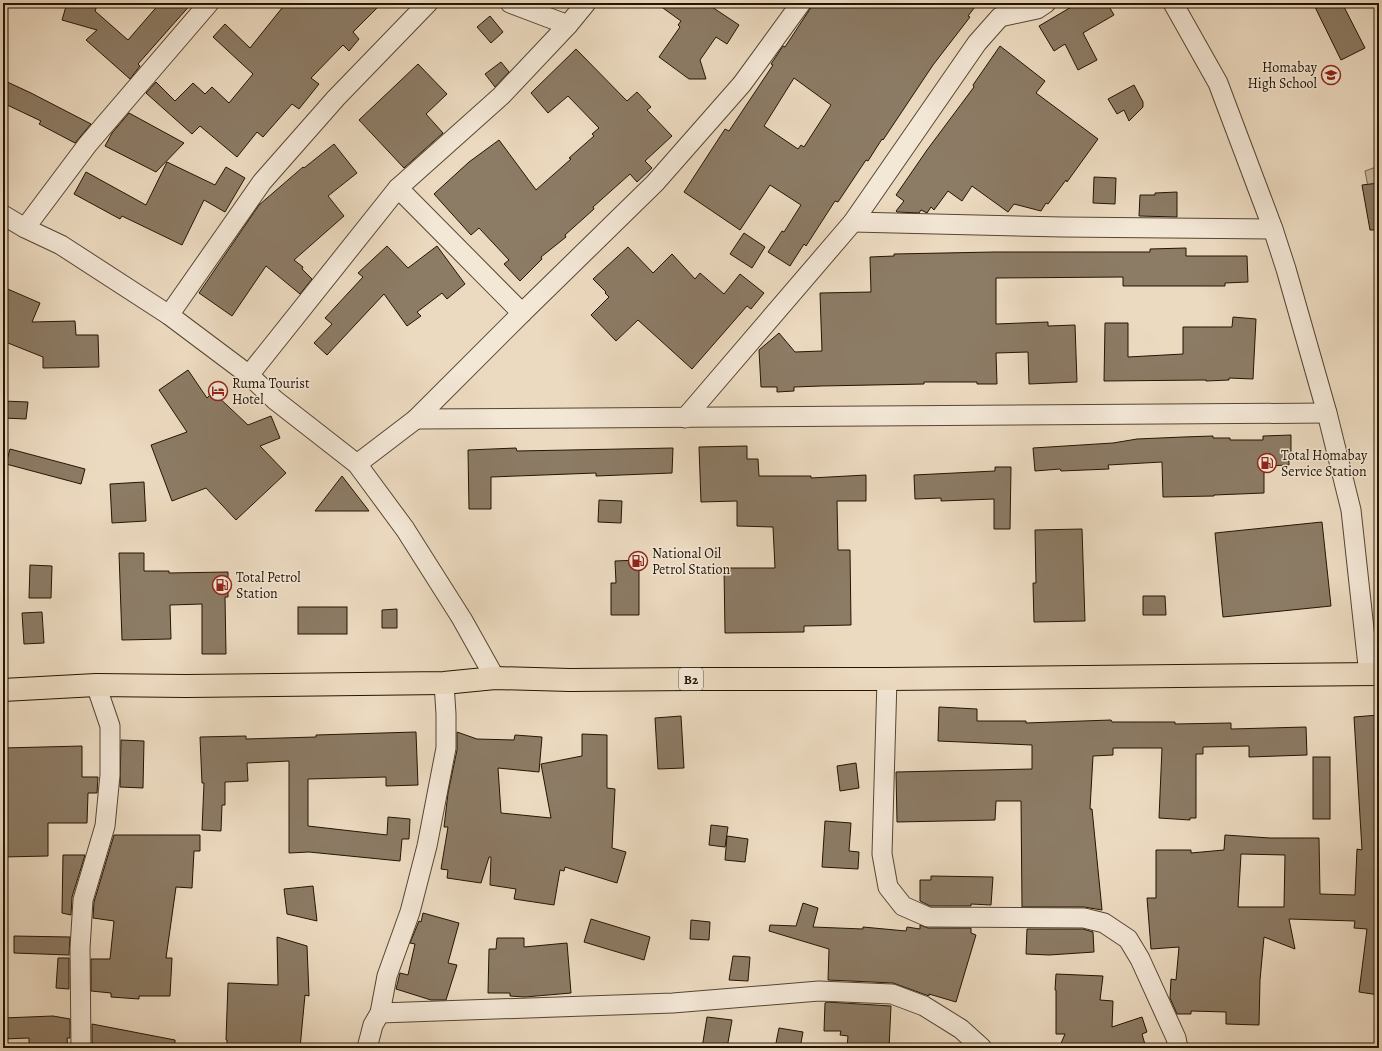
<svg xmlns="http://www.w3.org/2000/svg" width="1382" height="1051" font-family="Alegreya,serif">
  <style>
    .green { fill: #cab9a0; stroke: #776751 }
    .building { fill: #8c7b65; stroke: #241502; fill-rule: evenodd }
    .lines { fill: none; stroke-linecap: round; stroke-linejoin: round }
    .minor-casing { stroke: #564632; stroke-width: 21 }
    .trunk-casing { stroke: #241502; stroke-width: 24 }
    .minor { stroke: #f3e7d6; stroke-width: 19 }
    .trunk { stroke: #ecdac0; stroke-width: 22 }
    .labels { text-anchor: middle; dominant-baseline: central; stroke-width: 3; stroke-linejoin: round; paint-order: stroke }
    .shield { fill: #f3e7d6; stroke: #625442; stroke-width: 1 }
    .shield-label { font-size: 13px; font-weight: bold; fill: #241502 }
    .poi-label { font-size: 14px; fill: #241502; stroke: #f3e7d6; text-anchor: start }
  </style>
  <rect width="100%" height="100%" fill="#ecdac0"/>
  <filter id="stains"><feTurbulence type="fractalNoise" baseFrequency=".005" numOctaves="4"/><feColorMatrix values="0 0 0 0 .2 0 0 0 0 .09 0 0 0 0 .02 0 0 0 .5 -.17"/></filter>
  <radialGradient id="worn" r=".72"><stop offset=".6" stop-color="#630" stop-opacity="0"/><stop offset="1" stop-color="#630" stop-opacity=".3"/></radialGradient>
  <path class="green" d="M1379,166V245L1365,171Z"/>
  <g class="building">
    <path d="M67,3H98L95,11L128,40L160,3H192L138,64L140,66L130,79L86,40L97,30L62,20Z"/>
    <path d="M286,3H382L353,32L359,39L349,51L343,45L311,78L319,84L299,109L292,104L263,137L257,132L237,157L200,126L192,134L146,93L156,82L175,101L193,83L205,94L212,87L229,103L253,74L213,37L225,24L250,48Z"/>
    <path d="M656,3H706L739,25L727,44L716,37L700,60L706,79H689L659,57L680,27L678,25L681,21Z"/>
    <path d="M813,3H978L968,16L970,17L933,65L883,140L882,139L868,161L866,160L838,202L835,201L806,246L804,244L790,266L768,252L782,231L784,232L801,205L770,185L740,230L684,192L725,129L729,131L773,65L771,64L783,46L785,47L810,9ZM794,78L831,105L804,147L801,145L798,149L764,126Z"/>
    <path d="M1078,3H1107L1114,15L1083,33L1097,60L1078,70L1065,44L1054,51L1039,26Z"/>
    <path d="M1313,3H1342L1365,48L1341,60Z"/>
    <path d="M490,16L503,32L491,43L477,27Z"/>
    <path d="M1000,46L1045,81L1036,93L1098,139L1067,182L1066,180L1048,204L1046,203L1041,211L1014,204L1008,212L972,186L962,201L948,191L934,210L931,207L927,213L921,210L919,213L897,212L896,211L904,201L896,195L927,150L974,87L973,85Z"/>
    <path d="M576,49L627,101L637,92L651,107L647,110L672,136L645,161L652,168L637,182L630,174L593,207L594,209L565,235L566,237L541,257L542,259L520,281L504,264L509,260L479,228L471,235L434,194L469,162L499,140L536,190L571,159L569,158L594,136L592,134L599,128L568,96L548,113L531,93Z"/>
    <path d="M501,62L509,72L495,87L485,74Z"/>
    <path d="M418,64L447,94L426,114L443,133L404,168L359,120Z"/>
    <path d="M3,80L31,93L91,124L75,143L39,124L41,121L3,103Z"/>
    <path d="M1134,85L1143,102V107L1129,121L1124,110L1117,114L1108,99Z"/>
    <path d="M129,113L184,143L156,172L105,146L112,133Z"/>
    <path d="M334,144L357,173L328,196L344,216L294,260L303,267L302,269L312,279L300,294L266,266L232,316L199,293L259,205L303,167L304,168Z"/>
    <path d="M167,162L215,185L226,167L245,178L225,212L204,200L182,245L122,216L120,219L74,194L86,172L146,205Z"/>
    <path d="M1094,177L1116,178L1115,204L1093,203Z"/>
    <path d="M1379,183V230H1370L1362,185Z"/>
    <path d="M1177,192V217L1139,216L1140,195H1155V193Z"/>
    <path d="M744,233L765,247L752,268L730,254Z"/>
    <path d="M387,246L408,268L437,246L465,284L447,299L442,293L417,312L421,316L407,326L384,294L327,355L314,343L332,324L325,318L363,277L358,273Z"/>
    <path d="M628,247L653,273L672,254L695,279L700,273L724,294L740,274L764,293L751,309L747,306L692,369L638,320L616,341L591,315L609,297L605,293L606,292L593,279Z"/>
    <path d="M1186,248V256H1247L1248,282L1225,283V286H1123V277L996,278V324L1048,322V326L1075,325L1077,382L1029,384L1028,352L996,353L997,384H977V382H924V384L821,386L794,387V391L777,392V387H761L759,350L779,333L795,352L822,351L820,293L871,292L870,257L894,256V254L994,252H1150V249Z"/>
    <path d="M3,287L40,303L32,322L75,321L76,335H98L99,367L43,368V357L3,341Z"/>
    <path d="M1233,317L1256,319L1253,379L1229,378V380L1206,381V380L1104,381L1105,323H1128V357L1183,354V327H1232Z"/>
    <path d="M188,370L207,398L213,392L248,425L271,416L280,438L260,446L286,473L236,520L206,488L172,501L151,445L187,432L159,390Z"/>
    <path d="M3,401L28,402L26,419L3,418Z"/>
    <path d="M1291,435V459H1289V465L1264,466V493L1214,495V496L1163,497L1162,462L1108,465L1109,469L1061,471L1060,469L1035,471L1033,448L1113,443L1137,439L1183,437L1213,436V438H1230V440H1263V436Z"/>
    <path d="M747,446V459H758L759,476H811V478L866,475V501H837L838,550H850L851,625L804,626V632L725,633L724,568H775L773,527L737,526V501L701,502L699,447Z"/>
    <path d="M516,448L517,451L673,448L672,473L596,476V473L491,477V509H469L468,450Z"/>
    <path d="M10,449L85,469L81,484L6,464Z"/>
    <path d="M995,467H1011L1010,529H994V499L941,501V498L915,499L914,475L995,471Z"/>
    <path d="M342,476L369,511H315Z"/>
    <path d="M144,482L146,521L112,523L110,484Z"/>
    <path d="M599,500L622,501L621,523L598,522Z"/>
    <path d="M1322,522L1331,606L1223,617L1215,533Z"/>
    <path d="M1082,529L1085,621L1034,622L1033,583H1036L1035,530Z"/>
    <path d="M119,553H144V571H169V573L228,572V597H225L226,654H202V604L170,605L171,639L122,640Z"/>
    <path d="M639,560V615H611V583H616L615,561Z"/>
    <path d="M30,565L52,566L51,598H29Z"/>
    <path d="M1143,596H1165L1166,615H1143Z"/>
    <rect x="298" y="607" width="49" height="27"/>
    <path d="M397,609V628H382V610Z"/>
    <path d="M42,612L44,643L24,644L22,613Z"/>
    <path d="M939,707L977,709V721H1026V723L1111,720L1112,722H1175V724L1231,723V729L1306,727L1307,755L1249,757V746L1203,747V754H1196V818H1190V820L1159,818L1162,748H1113V755L1093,756L1090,809H1092L1102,910L1084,907H1022L1021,801H996L995,820L897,822L896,772L1032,769V745L938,741Z"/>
    <path d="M1379,715V740H1377V806H1379V995L1359,992L1367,929L1354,928L1355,921L1289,919L1295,949L1264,937L1260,980L1259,1025L1226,1024V1012L1191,1011V1014H1177L1170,998L1171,979L1176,980L1179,947L1151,949L1147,898H1156V850H1191V853L1224,850L1225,835L1270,838H1319L1320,894L1355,895L1357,849L1362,850L1354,717ZM1241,854L1285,855L1284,907H1238Z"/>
    <path d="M681,716L684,768L658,769L655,718Z"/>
    <path d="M416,732L418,785L386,786V777L308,779V826L387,835L388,817L410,819L409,839H402L400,861L309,852L289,853V761L247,763L248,781L225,782V805H222L221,831L202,830L204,783H202L200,737L246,736V739L316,737V735Z"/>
    <path d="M457,732L477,739L514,740L515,735L542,737L539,772L498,768L501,813L551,818L541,764L582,756V734L607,735V788L615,789L612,848L626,852L617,883L565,867L564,871L560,870L554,905L514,899L516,889L490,885L491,857H489L481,883L447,878L448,870L441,869L448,827H444L448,793L457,750Z"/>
    <path d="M121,740L144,741L143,788L120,787Z"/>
    <path d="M82,746V777H98L97,793H88L87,823H48V856L3,857V748Z"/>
    <rect x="1313" y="757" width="17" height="62"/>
    <path d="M856,763L859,788L840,791L837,766Z"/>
    <path d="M825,821L851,823L849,851L859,852L858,869L822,867Z"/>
    <path d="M711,825L728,827L725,847L709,845Z"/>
    <path d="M114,835H200V851H194L192,888L176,887L166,958H172L170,996H139V999L111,997V993L91,991V959H110L114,921L93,918L94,902Z"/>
    <path d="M727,836L748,839L745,862L725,860Z"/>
    <path d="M63,855H85L72,897L71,915L62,913Z"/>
    <path d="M931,876L993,877L991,905L971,904V906H930L920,901V880H931Z"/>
    <path d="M313,886L317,921L287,914L284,889Z"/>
    <path d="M803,903L818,908L813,927L863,929V927L906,931L907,927L920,929V925L928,928H971V933L976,935L956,1002L929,994V996L893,983L828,980L829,949L769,931L770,925L796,926Z"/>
    <path d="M423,913L459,923L448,963L457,965L446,1000H431L396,989L400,973L408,975L415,944L410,943L419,921L421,922Z"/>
    <path d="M591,919L650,937L644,960L584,942Z"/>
    <path d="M691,920L710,922L709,940L690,939Z"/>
    <path d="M1027,929H1083L1093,932L1094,952L1049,955L1026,954Z"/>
    <path d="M14,936L70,937L69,955L14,953Z"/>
    <path d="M277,937L307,946L309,996L305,995L300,1048H227V1040H226L228,983L278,985Z"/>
    <path d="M497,938H524V947L567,943L571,993L525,997L510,996V993H488L489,949H496Z"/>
    <path d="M733,956L750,957L748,981L729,980Z"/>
    <path d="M58,958H69V989L56,988Z"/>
    <path d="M1056,974L1103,976L1100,1000L1113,1001L1112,1027L1142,1017L1147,1032L1142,1034L1146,1048H1059L1065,1034H1056V990H1055Z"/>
    <path d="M827,1002L891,1006L889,1048H847L848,1036L840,1035L841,1031H824L825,1003Z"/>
    <path d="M53,1016L70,1019V1038H67L68,1048H29V1038L3,1039V1018Z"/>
    <path d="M707,1017L732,1020L727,1048H702Z"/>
    <path d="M92,1024L175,1040V1048H120L92,1043Z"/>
    <path d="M779,1028L803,1032L800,1048H775Z"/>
  </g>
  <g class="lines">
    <defs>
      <g id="minor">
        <path d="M510,3L568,25"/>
        <path d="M1173,3L1218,83L1273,229L1286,269L1327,413L1351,510L1369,675"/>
        <path d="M398,188L522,313"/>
        <path d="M3,215L25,228L61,245L169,315L249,375L275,400L357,464L405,529L462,619L495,678"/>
        <path d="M853,222L1063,227L1273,229"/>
        <path d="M25,228L88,144L209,3"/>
        <path d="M169,315L262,182L336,98L428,3"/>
        <path d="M249,375L398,188L501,96L568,25L586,3"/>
        <path d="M685,418L853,222L977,43L1000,17L1037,9L1046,3"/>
        <path d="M416,419L1327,413"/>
        <path d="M357,464L416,419L522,313L655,183L742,84L801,3"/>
        <path d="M887,679L882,854L888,887L903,906L928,917L1084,918L1104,923L1128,939L1140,959L1176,1038L1178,1048"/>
        <path d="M380,1013L673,1003L819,991L892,994L924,1006L961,1029L982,1048"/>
        <path d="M81,1048L80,948L83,900L105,826L110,775V726L96,685"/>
        <path d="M367,1048L373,1025L380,1013L387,976L410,912L427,846L446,748V714L444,683"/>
      </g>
      <path id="trunk" d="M3,690L96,685L186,686L444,683L495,678L570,680L693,679H887L1379,674"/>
    </defs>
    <use href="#minor" class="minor-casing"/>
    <use href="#trunk" class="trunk-casing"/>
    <use href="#minor" class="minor"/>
    <use href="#trunk" class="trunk"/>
  </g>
  <defs>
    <symbol id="school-ring" viewBox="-11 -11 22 22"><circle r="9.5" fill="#f3e7d6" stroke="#8f2418" stroke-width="1.5"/><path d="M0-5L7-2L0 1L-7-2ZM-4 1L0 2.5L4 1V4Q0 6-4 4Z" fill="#8f2418"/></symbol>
    <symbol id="hotel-ring" viewBox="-11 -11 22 22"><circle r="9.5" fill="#f3e7d6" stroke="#8f2418" stroke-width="1.5"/><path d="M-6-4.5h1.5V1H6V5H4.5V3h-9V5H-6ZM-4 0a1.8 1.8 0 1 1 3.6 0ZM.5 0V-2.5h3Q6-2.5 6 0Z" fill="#8f2418"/></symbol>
    <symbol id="fuel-ring" viewBox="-11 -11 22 22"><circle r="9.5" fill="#f3e7d6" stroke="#8f2418" stroke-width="1.5"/><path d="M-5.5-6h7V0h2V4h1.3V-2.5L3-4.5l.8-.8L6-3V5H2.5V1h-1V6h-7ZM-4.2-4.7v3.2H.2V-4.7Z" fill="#8f2418"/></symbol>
  </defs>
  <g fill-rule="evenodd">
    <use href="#school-ring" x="1320" y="64" width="22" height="22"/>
    <use href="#hotel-ring" x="207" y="380" width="22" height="22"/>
    <use href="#fuel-ring" x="1256" y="452" width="22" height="22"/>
    <use href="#fuel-ring" x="627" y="550" width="22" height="22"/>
    <use href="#fuel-ring" x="211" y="574" width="22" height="22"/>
  </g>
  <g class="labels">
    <rect class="shield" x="679" y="668" width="24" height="22" rx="3"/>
    <g class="shield-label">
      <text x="691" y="679">B2</text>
    </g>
    <g class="poi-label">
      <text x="1317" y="67" text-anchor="end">Homabay<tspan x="1317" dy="16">High School</tspan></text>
      <text x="232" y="383">Ruma Tourist<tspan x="232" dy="16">Hotel</tspan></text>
      <text x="1281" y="455">Total Homabay<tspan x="1281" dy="16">Service Station</tspan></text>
      <text x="652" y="553">National Oil<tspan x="652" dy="16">Petrol Station</tspan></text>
      <text x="236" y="577">Total Petrol<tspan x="236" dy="16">Station</tspan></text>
    </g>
  </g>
  <rect width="1382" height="1051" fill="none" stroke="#ecdac0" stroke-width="16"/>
  <rect x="4" y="4" width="1374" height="1043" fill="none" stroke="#241502" stroke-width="2"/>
  <rect x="8" y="8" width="1366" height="1035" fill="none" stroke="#241502"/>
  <rect width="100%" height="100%" filter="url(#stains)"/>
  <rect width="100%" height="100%" fill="url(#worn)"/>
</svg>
